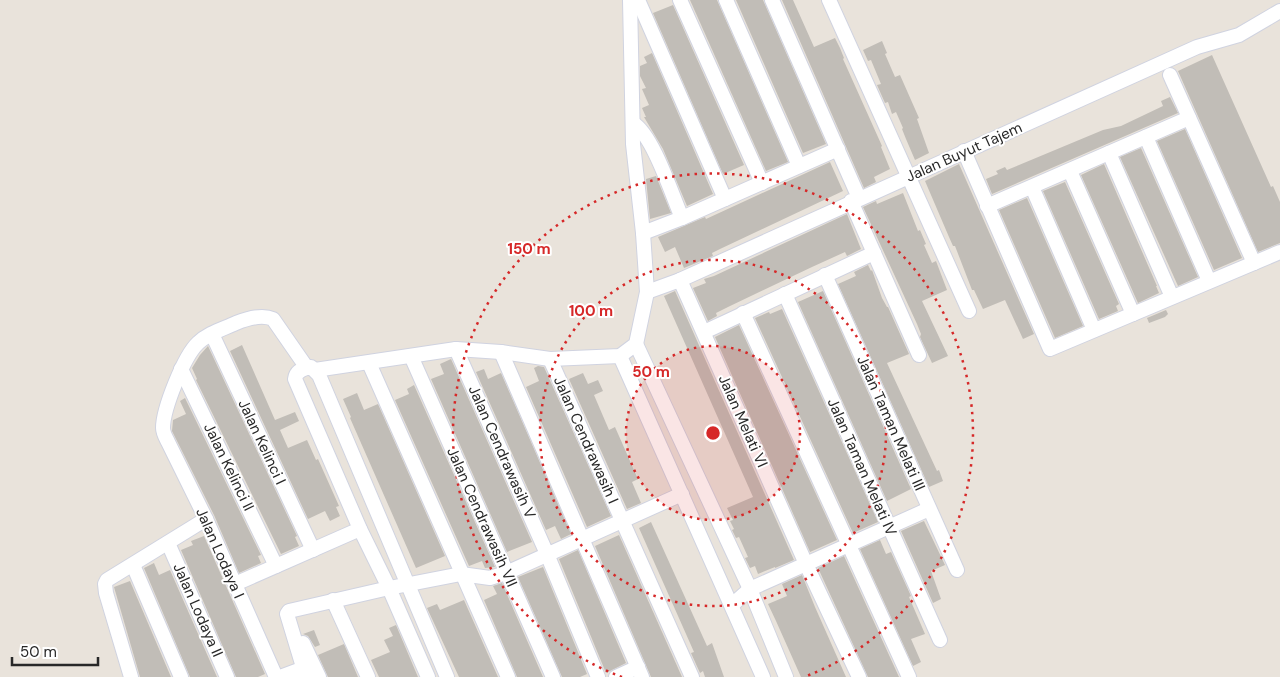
<svg xmlns="http://www.w3.org/2000/svg" width="1280" height="677" font-family="'DM Sans',sans-serif">
  <style>
    .building { fill: #c1bdb7 }
    .lines { fill: none; stroke-linecap: round; stroke-linejoin: round }
    .street-casing { stroke: #d0d3e0; stroke-width: 16 }
    .street { stroke: #fff; stroke-width: 14 }
    .ring { fill: none; stroke: #d62828; stroke-width: 2.5; stroke-dasharray: 2.5 5 }
    .labels { text-anchor: middle; dominant-baseline: central; stroke-width: 4; stroke-linejoin: round; paint-order: stroke }
    .street-label { font-size: 15px; fill: #282828; stroke: #fff }
    .centre { fill: #d62828; stroke: #fff; stroke-width: 2.5 }
    .ring-label { font-size: 15px; text-anchor: middle; font-weight: bold; fill: #d62828; stroke: #fff; stroke-width: 4; stroke-linejoin: round; paint-order: stroke }
  </style>
  <rect width="100%" height="100%" fill="#e9e3db"/>
  <g class="building">
    <path d="M690,0H717L788,162L766,171Z"/>
    <path d="M736,0H763L826,144L803,153Z"/>
    <path d="M782,0H793L814,47L835,38L840,48L844,58L843,59L882,146L881,147L890,169L874,177L876,182L864,188Z"/>
    <path d="M673,5L744,165L723,174L653,13Z"/>
    <path d="M882,41L887,53L885,54L895,77L900,75L919,118L917,119L929,153L915,160L906,139L902,129L903,128L896,112L892,114L888,102L885,103L877,85L881,84L871,60L868,61L863,50Z"/>
    <path d="M652,53L713,194L687,206L663,149L644,117H646L642,108L649,105L642,89L646,88L640,76V66L647,63L644,57Z"/>
    <path d="M1212,55L1271,187L1273,186L1280,202V243L1258,252L1178,71Z"/>
    <path d="M1170,97L1178,113L992,194L986,179L998,174L996,171L1005,167L1007,170L1103,130L1121,126L1163,106L1161,101Z"/>
    <path d="M1185,129L1242,258L1214,270L1157,141Z"/>
    <path d="M1141,148L1198,277L1178,286L1120,157Z"/>
    <path d="M830,162L843,191L720,249L712,253L713,256L684,268L675,247L665,252L658,237L705,217L706,219Z"/>
    <path d="M959,164L1034,334L1023,339L1005,300L983,309L974,290H972L955,246H953L949,237L925,181Z"/>
    <path d="M1104,164L1157,286H1156L1159,293L1138,303L1081,175Z"/>
    <path d="M656,176L671,213L650,219L646,179Z"/>
    <path d="M1065,182L1119,304L1116,306L1118,311L1099,319L1043,191Z"/>
    <path d="M903,193L918,231L920,230L926,244L924,245L932,263L936,261L947,290L922,301L948,356L932,363L920,337L921,334L917,324L863,207L876,201L877,204Z"/>
    <path d="M1027,198L1083,326L1055,338L999,210Z"/>
    <path d="M847,214L861,249L847,256L845,252L812,267L728,307L716,313L717,316L708,321L693,288L706,283L704,279L714,276Z"/>
    <path d="M868,265L871,271L872,270L882,298L887,307H888L909,354L887,363L937,471L939,470L943,481L929,487L838,284L856,276L854,272Z"/>
    <path d="M675,291L794,560L775,568V567L758,574L755,566L750,568L745,558L748,557L739,537L736,538L732,530L734,529L730,521L733,520L727,508L753,497L664,296Z"/>
    <path d="M823,291L911,489L887,501L798,302Z"/>
    <path d="M782,309L878,522L853,533L755,318L769,312L770,314Z"/>
    <path d="M1166,310L1168,314L1165,317L1149,323L1147,318Z"/>
    <path d="M739,325L837,540L810,552L715,337Z"/>
    <path d="M242,345L275,420L295,412L299,421L280,430L288,448L307,440L316,460L318,459L339,506L336,507L340,516L330,521L325,511L308,519L230,351Z"/>
    <path d="M208,346L297,536L295,537L299,546L281,554L196,380L197,379L192,368L200,355Z"/>
    <path d="M451,359L532,542L507,552L431,379L444,374L440,364Z"/>
    <path d="M538,366L544,367L611,516L587,527L526,387L539,381L534,368Z"/>
    <path d="M484,369L488,379L501,373L571,534L561,539L555,526L546,530L476,372Z"/>
    <path d="M583,373L588,384L598,380L603,391L594,395L609,430L615,427L638,479L632,482L641,503L627,509L569,379Z"/>
    <path d="M414,385L495,567L485,568L482,561L469,566L395,400L409,394L407,389Z"/>
    <path d="M357,393L364,410L378,404L445,556L416,568L350,418L351,417L343,399Z"/>
    <path d="M185,398L261,555L258,556L261,563L239,573L214,515L172,431L173,420L186,414L180,401Z"/>
    <path d="M924,521L945,565L931,571L941,599L933,603L901,531Z"/>
    <path d="M651,522L707,646L712,643L724,677H705L703,671L700,673L691,653L694,652L639,528Z"/>
    <path d="M619,535L682,677H651L595,546Z"/>
    <path d="M204,536L265,674L258,677H236L181,550L193,545L191,541Z"/>
    <path d="M880,540L886,554L891,552L911,596L909,597L925,634L911,639L921,662L913,666L860,549Z"/>
    <path d="M578,550L626,663L606,673L559,559Z"/>
    <path d="M844,556L899,677H868L818,568Z"/>
    <path d="M154,563L159,575L170,570L217,677H190L144,568Z"/>
    <path d="M543,567L587,674L580,677H562L518,577Z"/>
    <path d="M802,575L815,607L846,677H801L776,621L768,604L787,596L782,584Z"/>
    <path d="M130,581L171,677H140L114,587Z"/>
    <path d="M502,583L543,677H517L484,600L497,594L493,586Z"/>
    <path d="M464,600L498,677H459L427,608L437,604L440,610Z"/>
    <path d="M396,625L415,670L418,677H379L371,660L390,652L384,640L393,636L389,628Z"/>
    <path d="M314,630L320,645L315,647L308,636L303,634Z"/>
    <path d="M344,644L358,677H328L318,655Z"/>
  </g>
  <g class="lines">
    <defs>
      <g id="street">
        <path d="M638,0L725,199"/>
        <path d="M680,0L762,183"/>
        <path d="M726,0L799,166"/>
        <path d="M772,0L859,198"/>
        <path d="M829,0L969,311"/>
        <path d="M1170,75L1254,263"/>
        <path d="M633,123C653,135 672,195 682,218"/>
        <path d="M1146,137L1209,281"/>
        <path d="M964,151L1050,349L1280,252"/>
        <path d="M1109,153L1172,297"/>
        <path d="M1070,171L1133,314"/>
        <path d="M1032,187L1094,330"/>
        <path d="M851,201L919,355"/>
        <path d="M987,206L1189,118"/>
        <path d="M643,233L682,218L838,149"/>
        <path d="M825,275L957,570"/>
        <path d="M680,280L806,564L859,677"/>
        <path d="M647,292L680,280L1197,47L1239,35L1280,11"/>
        <path d="M785,294L940,640"/>
        <path d="M743,313L909,677"/>
        <path d="M704,332L874,253"/>
        <path d="M212,334L313,550"/>
        <path d="M636,344L750,589L786,677"/>
        <path d="M456,349L547,554L598,677"/>
        <path d="M501,352L642,677"/>
        <path d="M411,356L553,677"/>
        <path d="M620,356L763,677"/>
        <path d="M550,359L692,677"/>
        <path d="M369,363L508,677"/>
        <path d="M181,369L276,566"/>
        <path d="M315,370L456,349L501,352L550,359L620,356L636,344L647,292L643,233L633,144L630,0"/>
        <path d="M168,543L227,677"/>
        <path d="M133,565L181,677"/>
        <path d="M235,584L360,529"/>
        <path d="M333,600L368,677"/>
        <path d="M732,605L750,589L929,509"/>
        <path d="M303,643L319,677"/>
        <path d="M131,677L106,593L105,584L107,580L206,519"/>
        <path d="M276,677L206,519L168,442C166,438 163,433 163,428C163,409 184,356 198,343C208,333 223,329 236,323C246,319 262,314 273,319L307,368"/>
        <path d="M280,677L312,665"/>
        <path d="M306,677L287,614L289,611L389,588L461,574L490,578L506,573L682,494"/>
        <path d="M428,677L389,588L360,529L295,379C296,371 304,368 311,367L319,375L447,677"/>
        <path d="M616,677L638,667"/>
      </g>
    </defs>
    <use href="#street" class="street-casing"/>
    <use href="#street" class="street"/>
  </g>
  <circle cx="713" cy="433" r="87" fill="#d62828" fill-opacity=".12"/>
  <g class="ring">
    <circle cx="713" cy="433" r="87"/>
    <circle cx="713" cy="433" r="173"/>
    <path d="M622 677A260 260 0 1 1 804 677"/>
  </g>
  <g class="labels">
    <g class="street-label">
      <text transform="translate(964 152) rotate(-24)">Jalan Buyut Tajem</text>
      <text transform="translate(743 421) rotate(66)">Jalan Melati VI</text>
      <text transform="translate(891 423) rotate(66)">Jalan Taman Melati III</text>
      <text transform="translate(586 440) rotate(66)">Jalan Cendrawasih I</text>
      <text transform="translate(262 442) rotate(65)">Jalan Kelinci I</text>
      <text transform="translate(502 452) rotate(66)">Jalan Cendrawasih V</text>
      <text transform="translate(229 467) rotate(64)">Jalan Kelinci II</text>
      <text transform="translate(862 467) rotate(66)">Jalan Taman Melati IV</text>
      <text transform="translate(482 517) rotate(66)">Jalan Cendrawasih VII</text>
      <text transform="translate(220 553) rotate(66)">Jalan Lodaya I</text>
      <text transform="translate(198 610) rotate(66)">Jalan Lodaya II</text>
    </g>
  </g>
  <circle cx="713" cy="433" r="8" class="centre"/>
  <g class="ring-label">
    <text x="529" y="254">150 m</text>
    <text x="591" y="316">100 m</text>
    <text x="651" y="377">50 m</text>
  </g>
  <path d="M12 657v8h86v-8" fill="none" stroke="#282828" stroke-width="2.5"/>
  <text x="20" y="657" font-size="15" fill="#282828" stroke="#ffffff" stroke-width="4" paint-order="stroke">50 m</text>
</svg>
